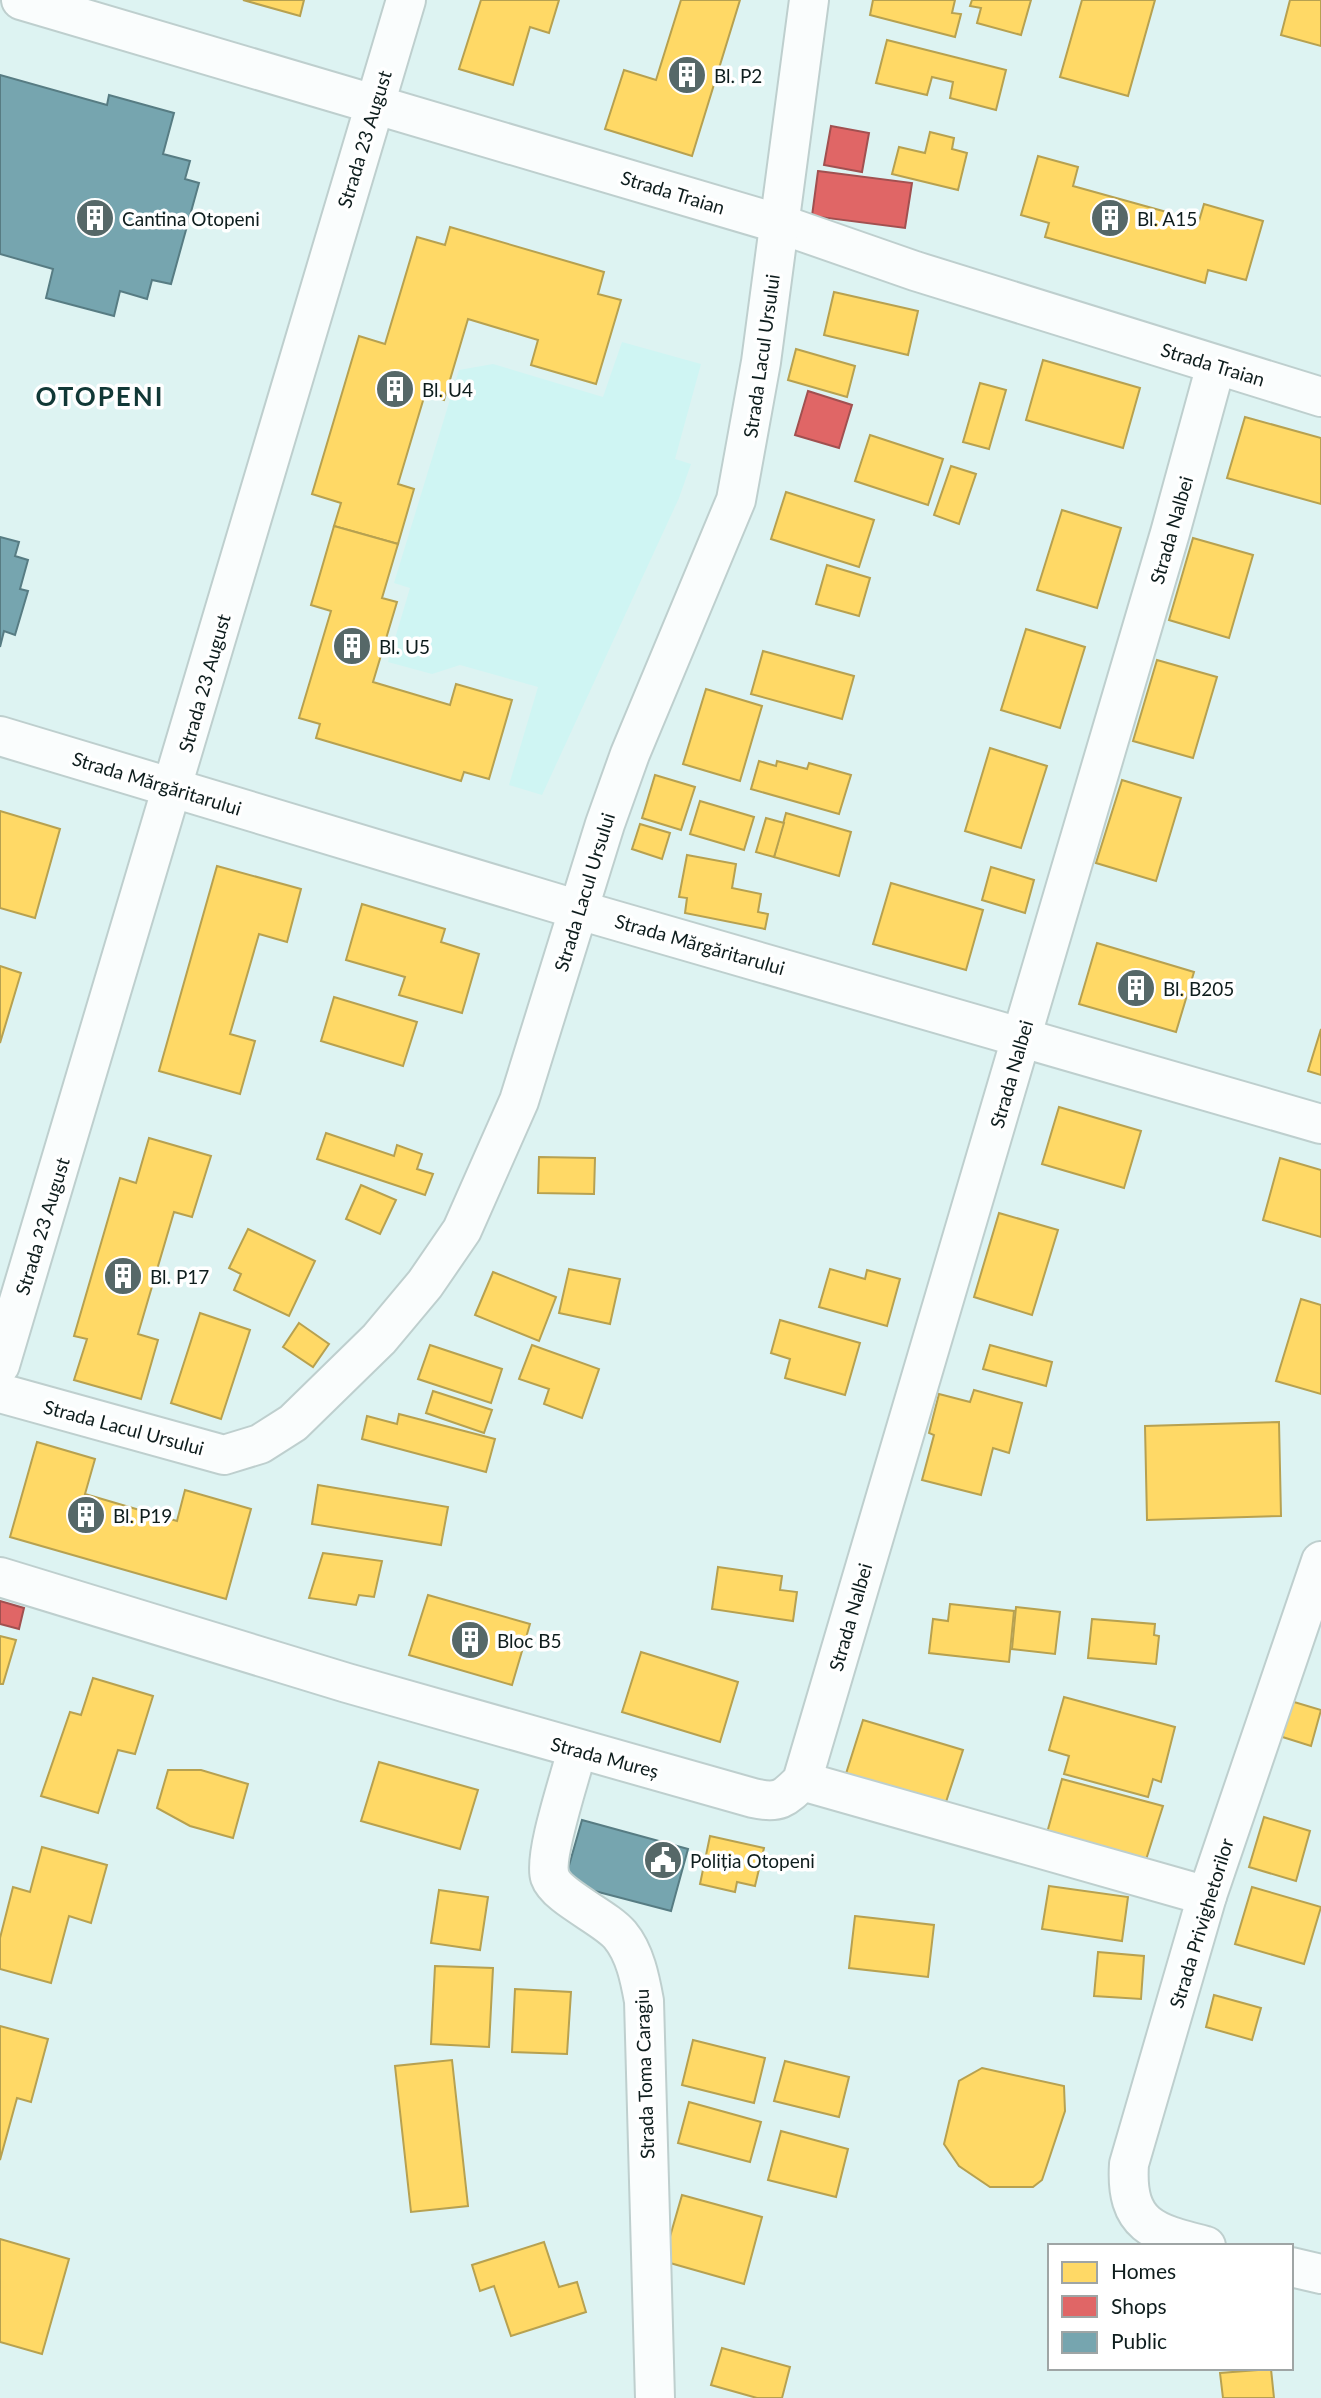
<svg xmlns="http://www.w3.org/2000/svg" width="1321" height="2398" font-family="Lato,sans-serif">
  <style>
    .built { fill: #cff5f3 }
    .homes { fill: #ffd966; stroke: #b7a150; stroke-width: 2 }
    .shops { fill: #e06666; stroke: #a15050; stroke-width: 2 }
    .public { fill: #76a5af; stroke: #577c83; stroke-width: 2 }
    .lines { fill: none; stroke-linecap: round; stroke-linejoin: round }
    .minor-casing { stroke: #becfce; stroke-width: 42 }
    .major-casing { stroke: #becfce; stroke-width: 42 }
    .minor { stroke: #fafdfd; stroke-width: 38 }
    .major { stroke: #fafdfd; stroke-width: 38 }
    .labels { text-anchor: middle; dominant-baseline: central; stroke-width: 7; stroke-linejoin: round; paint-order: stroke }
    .poi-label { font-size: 19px; fill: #0e1d1d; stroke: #fff; text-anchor: start }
    .street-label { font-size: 19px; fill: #0e1d1d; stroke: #fff }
    .district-label { font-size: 26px; font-weight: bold; letter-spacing: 2px; fill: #113836; stroke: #fff }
  </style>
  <rect width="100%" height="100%" fill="#ddf3f2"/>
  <path class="built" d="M622,342L701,364L675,459L691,464L679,498L542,795L509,785L538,687L460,665L432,674L388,662L410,588L394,583L459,370L493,364L603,397Z"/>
  <g class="homes">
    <path d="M243,0H304L300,16Z"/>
    <path d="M481,0H559L549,33L530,27L513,85L459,69Z"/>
    <path d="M681,0H740L692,156L605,129L624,70L656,80Z"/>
    <path d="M873,0H955L952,13L961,14L955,37L870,15Z"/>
    <path d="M972,0H1031L1021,35L977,23L981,8L970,6Z"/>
    <path d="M1082,0H1155L1128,96L1060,77Z"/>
    <path d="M1290,0H1321V46L1281,35Z"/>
    <path d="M887,40L1006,70L996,110L950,98L953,82L932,77L927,95L876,83Z"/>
    <path d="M930,132L954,138L952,149L967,153L958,190L892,174L899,147L925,153Z"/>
    <path d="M1038,156L1078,167L1073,186L1199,221L1204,204L1263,221L1246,280L1208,270L1205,283L1045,237L1049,223L1021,215Z"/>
    <path d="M450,227L604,272L598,294L621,300L596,384L531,365L538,340L468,319L444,400L425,394L398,484L414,489L398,544L334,526L341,503L312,494L359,336L385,344L417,237L445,245Z"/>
    <path d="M834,292L918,311L908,355L824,335Z"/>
    <path d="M796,349L855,366L847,397L788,380Z"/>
    <path d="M1043,360L1140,388L1123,448L1026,420Z"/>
    <path d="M980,383L1006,390L989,449L963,442Z"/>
    <path d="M1245,417L1321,438V504L1227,478Z"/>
    <path d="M870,435L943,459L928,505L855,481Z"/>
    <path d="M951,466L976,474L959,524L934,515Z"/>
    <path d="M786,492L874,520L859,567L771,539Z"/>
    <path d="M1062,510L1121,528L1097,608L1037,590Z"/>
    <path d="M334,526L398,544L382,598L397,602L373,682L450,705L456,684L512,700L489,779L464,772L461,781L316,738L320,724L299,718L331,611L311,605Z"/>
    <path d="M1193,538L1253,555L1229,638L1169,620Z"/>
    <path d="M827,565L870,578L859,616L816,604Z"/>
    <path d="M1026,629L1085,647L1060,728L1001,710Z"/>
    <path d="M763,651L854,676L842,719L751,694Z"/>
    <path d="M1157,660L1217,677L1193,758L1133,741Z"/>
    <path d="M706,689L762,706L740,781L683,764Z"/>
    <path d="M990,748L1047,766L1021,848L965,831Z"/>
    <path d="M759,761L776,766L777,761L807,769L809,763L851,775L839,814L751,789Z"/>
    <path d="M655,775L695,787L681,830L642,818Z"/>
    <path d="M1122,780L1181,798L1156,881L1096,863Z"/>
    <path d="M700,801L754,817L744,850L690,834Z"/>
    <path d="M0,811L60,829L35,918L0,908Z"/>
    <path d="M786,813L851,832L839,876L774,857Z"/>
    <path d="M766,818L784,823L774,857L756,852Z"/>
    <path d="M640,824L670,833L662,859L632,849Z"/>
    <path d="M687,855L736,864L732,888L761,894L758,912L768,914L765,929L685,913L687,898L679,897Z"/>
    <path d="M217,866L301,889L287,942L259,934L230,1034L255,1041L240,1094L159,1071Z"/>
    <path d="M991,867L1034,880L1025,913L982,900Z"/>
    <path d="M891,883L983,910L966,970L873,944Z"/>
    <path d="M362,904L445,929L441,942L479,954L462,1013L399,995L405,977L346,960Z"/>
    <path d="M1097,943L1194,972L1176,1032L1079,1004Z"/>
    <path d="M0,966L21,973L0,1043Z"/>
    <path d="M334,997L417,1022L403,1066L321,1041Z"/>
    <path d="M1321,1029V1075L1308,1071Z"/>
    <path d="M1059,1107L1141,1131L1124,1188L1042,1164Z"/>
    <path d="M326,1133L394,1156L397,1145L422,1154L417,1169L433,1174L425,1195L317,1159Z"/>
    <path d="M149,1138L211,1156L192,1217L174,1212L138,1334L158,1340L141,1399L74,1380L87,1339L74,1336L120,1178L136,1183Z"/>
    <path d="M539,1157L595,1158L594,1194L538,1193Z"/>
    <path d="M1280,1158L1321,1170V1237L1263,1220Z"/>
    <path d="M361,1185L396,1200L380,1234L346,1219Z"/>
    <path d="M999,1213L1058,1230L1032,1315L974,1297Z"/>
    <path d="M248,1229L315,1261L289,1316L234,1290L241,1274L229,1268Z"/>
    <path d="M569,1269L620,1279L610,1324L559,1313Z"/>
    <path d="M830,1269L865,1279L867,1270L900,1279L887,1326L819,1307Z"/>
    <path d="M493,1272L556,1297L539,1341L475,1315Z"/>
    <path d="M1301,1299L1321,1305V1394L1276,1381Z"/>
    <path d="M200,1313L250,1330L221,1419L171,1403Z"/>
    <path d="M780,1320L860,1343L845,1395L785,1378L790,1359L771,1353Z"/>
    <path d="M299,1323L329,1344L313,1367L283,1347Z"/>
    <path d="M430,1345L502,1369L491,1403L418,1379Z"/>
    <path d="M532,1345L599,1369L582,1418L544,1404L549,1389L519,1379Z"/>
    <path d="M990,1345L1052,1362L1046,1386L983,1369Z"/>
    <path d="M974,1390L1022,1403L1009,1453L993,1448L981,1495L922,1480L934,1435L929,1433L939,1394L970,1402Z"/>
    <path d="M433,1391L492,1410L484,1433L426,1413Z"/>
    <path d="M399,1414L495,1439L486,1472L362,1439L367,1416L397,1424Z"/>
    <path d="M1279,1422L1281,1516L1147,1520L1145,1426Z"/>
    <path d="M37,1442L95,1459L85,1494L177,1521L185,1490L251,1509L226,1599L10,1537Z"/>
    <path d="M318,1485L448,1507L441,1545L312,1524Z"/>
    <path d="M323,1553L382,1561L374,1597L359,1595L356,1605L309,1598Z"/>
    <path d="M718,1567L782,1576L780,1590L797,1592L793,1621L712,1609Z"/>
    <path d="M428,1595L530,1624L512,1685L409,1655Z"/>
    <path d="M950,1604L1014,1611L1009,1662L929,1653L933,1619L948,1621Z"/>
    <path d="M1016,1607L1060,1612L1055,1654L1012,1649Z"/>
    <path d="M1092,1619L1155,1624L1154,1635L1159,1636L1156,1664L1088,1658Z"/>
    <path d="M0,1636L16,1640L3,1684H0Z"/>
    <path d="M641,1652L738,1682L720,1742L622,1712Z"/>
    <path d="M93,1678L153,1696L135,1754L118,1750L98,1813L41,1796L70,1712L81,1715Z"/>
    <path d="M1064,1697L1175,1727L1161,1782L1153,1779L1148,1797L1064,1774L1069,1756L1049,1750Z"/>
    <path d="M1284,1699L1321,1710L1311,1746L1273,1734Z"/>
    <path d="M863,1720L963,1750L944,1808L844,1780Z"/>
    <path d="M379,1762L478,1790L460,1849L361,1821Z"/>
    <path d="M168,1770H201L248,1784L233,1838L190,1826L157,1808Z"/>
    <path d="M1062,1779L1163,1806L1144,1866L1045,1840Z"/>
    <path d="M1264,1817L1310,1831L1296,1881L1249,1867Z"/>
    <path d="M710,1836L764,1848L755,1886L737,1882L735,1892L700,1884Z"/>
    <path d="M42,1847L107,1865L91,1923L69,1916L51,1983L0,1969V1938L13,1887L30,1892Z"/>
    <path d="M1049,1886L1128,1897L1122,1941L1042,1929Z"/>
    <path d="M1252,1887L1321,1907L1304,1964L1235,1944Z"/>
    <path d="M439,1890L488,1897L480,1950L431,1943Z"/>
    <path d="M855,1916L934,1925L928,1977L849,1968Z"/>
    <path d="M1098,1952L1144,1956L1141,1999L1094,1996Z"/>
    <path d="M435,1966L493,1968L489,2047L431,2044Z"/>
    <path d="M515,1989L571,1992L567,2054L512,2052Z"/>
    <path d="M1214,1995L1261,2008L1252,2040L1206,2027Z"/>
    <path d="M0,2026L48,2039L31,2102L17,2098L0,2160Z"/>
    <path d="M693,2040L765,2058L754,2103L682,2085Z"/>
    <path d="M452,2060L468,2206L411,2212L395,2066Z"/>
    <path d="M785,2061L849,2077L839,2117L774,2101Z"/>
    <path d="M982,2068L1064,2086L1065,2111L1042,2180L1033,2187H990L959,2166L944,2144L959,2081Z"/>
    <path d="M689,2102L761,2122L750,2162L678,2143Z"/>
    <path d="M781,2131L848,2149L836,2197L768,2180Z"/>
    <path d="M682,2195L762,2217L744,2284L663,2261Z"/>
    <path d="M0,2239L69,2259L42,2354L0,2342Z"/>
    <path d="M544,2242L559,2287L577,2282L586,2312L511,2336L494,2286L480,2291L472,2265Z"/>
    <path d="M722,2348L790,2367L782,2398H757L711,2385Z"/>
    <path d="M1271,2369L1274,2398H1223L1220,2373Z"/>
  </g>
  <g class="shops">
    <path d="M831,126L869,133L862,172L824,165Z"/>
    <path d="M818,171L912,183L905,228L812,216Z"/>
    <path d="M808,391L852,405L839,448L795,435Z"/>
    <path d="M0,1601L24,1608L19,1629L0,1624Z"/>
  </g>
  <g class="public">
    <path d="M0,75L107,105L109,95L174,113L163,154L190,161L185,179L199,183L171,284L152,280L147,299L120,291L114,316L46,298L53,269L0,254Z"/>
    <path d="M0,537L19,542L15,556L28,560L20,589L28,591L15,635L4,631L0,647Z"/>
    <path d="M582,1820L688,1849L671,1911L564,1883Z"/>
  </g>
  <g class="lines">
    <defs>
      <g id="minor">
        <path d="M21,0L780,224L915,271L1321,397"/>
        <path d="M0,736L579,910L1321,1124"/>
        <path d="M0,1393L224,1455L260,1444L293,1423L379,1339L425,1284L462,1230L519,1101L605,824L630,754L736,500L761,362L809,0"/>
        <path d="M0,1577L347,1683L753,1798C779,1804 784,1799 802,1781L1170,533L1216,365"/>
        <path d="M577,1750C571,1775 543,1856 550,1877C557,1897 605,1917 620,1935C635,1953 640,1979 644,2001L655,2398"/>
        <path d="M802,1781L1207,1896"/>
        <path d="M1206,2246C1154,2233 1125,2226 1129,2164L1207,1896L1321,1561"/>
        <path d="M1291,2267L1321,2274"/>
      </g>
      <path id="major" d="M0,1365L406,0"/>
    </defs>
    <use href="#minor" class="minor-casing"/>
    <use href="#major" class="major-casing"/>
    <use href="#minor" class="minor"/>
    <use href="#major" class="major"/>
  </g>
  <defs>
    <symbol id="building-disc" viewBox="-11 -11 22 22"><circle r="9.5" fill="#566868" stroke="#fff"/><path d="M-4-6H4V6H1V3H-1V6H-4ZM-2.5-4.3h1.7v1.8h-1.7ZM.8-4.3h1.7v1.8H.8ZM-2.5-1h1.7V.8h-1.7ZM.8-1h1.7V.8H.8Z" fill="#fff"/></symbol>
    <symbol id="civic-disc" viewBox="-11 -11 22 22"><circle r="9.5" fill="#566868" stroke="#fff"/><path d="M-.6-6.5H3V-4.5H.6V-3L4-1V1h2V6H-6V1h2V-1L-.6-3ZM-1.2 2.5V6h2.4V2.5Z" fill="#fff"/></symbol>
  </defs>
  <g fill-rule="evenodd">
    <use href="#building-disc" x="665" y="53" width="44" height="44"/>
    <use href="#building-disc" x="73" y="196" width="44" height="44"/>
    <use href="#building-disc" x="1088" y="196" width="44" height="44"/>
    <use href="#building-disc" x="373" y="367" width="44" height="44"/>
    <use href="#building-disc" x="330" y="624" width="44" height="44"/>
    <use href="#building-disc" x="1114" y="966" width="44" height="44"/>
    <use href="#building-disc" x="101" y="1254" width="44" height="44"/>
    <use href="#building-disc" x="64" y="1493" width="44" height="44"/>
    <use href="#building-disc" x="448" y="1618" width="44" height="44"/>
    <use href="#civic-disc" x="641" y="1838" width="44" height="44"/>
  </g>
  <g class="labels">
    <g class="poi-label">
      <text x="714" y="75">Bl. P2</text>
      <text x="122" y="218">Cantina Otopeni</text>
      <text x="1137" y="218">Bl. A15</text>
      <text x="422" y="389">Bl. U4</text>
      <text x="379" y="646">Bl. U5</text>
      <text x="1163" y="988">Bl. B205</text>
      <text x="150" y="1276">Bl. P17</text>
      <text x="113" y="1515">Bl. P19</text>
      <text x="497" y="1640">Bloc B5</text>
      <text x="690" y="1860">Poliția Otopeni</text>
    </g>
    <g class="street-label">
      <text transform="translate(364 139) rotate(-73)">Strada 23 August</text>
      <text transform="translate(673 192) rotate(17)">Strada Traian</text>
      <text transform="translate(761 356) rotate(-82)">Strada Lacul Ursului</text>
      <text transform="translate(1213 364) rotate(17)">Strada Traian</text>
      <text transform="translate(1171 530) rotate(-74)">Strada Nalbei</text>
      <text transform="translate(204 683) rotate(-74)">Strada 23 August</text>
      <text transform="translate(157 783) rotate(17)">Strada Mărgăritarului</text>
      <text transform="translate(584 892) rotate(-73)">Strada Lacul Ursului</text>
      <text transform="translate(700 944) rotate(16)">Strada Mărgăritarului</text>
      <text transform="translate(1011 1074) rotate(-74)">Strada Nalbei</text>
      <text transform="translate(42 1226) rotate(-73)">Strada 23 August</text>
      <text transform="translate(124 1427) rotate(15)">Strada Lacul Ursului</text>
      <text transform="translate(850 1617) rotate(-74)">Strada Nalbei</text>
      <text transform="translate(605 1757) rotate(15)">Strada Mureș</text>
      <text transform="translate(1201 1923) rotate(-73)">Strada Privighetorilor</text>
      <text transform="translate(644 2074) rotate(-92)">Strada Toma Caragiu</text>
    </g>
    <g class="district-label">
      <text x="100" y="396">OTOPENI</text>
    </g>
  </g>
  <rect x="1048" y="2244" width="245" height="126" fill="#ffffff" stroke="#9fa5a5" stroke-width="2"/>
  <rect x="1062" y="2262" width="35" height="21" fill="#ffd966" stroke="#9fa5a5" stroke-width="2"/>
  <text x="1111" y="2279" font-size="21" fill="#0e1d1d">Homes</text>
  <rect x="1062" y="2296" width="35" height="21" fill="#e06666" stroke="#9fa5a5" stroke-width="2"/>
  <text x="1111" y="2314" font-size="21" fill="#0e1d1d">Shops</text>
  <rect x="1062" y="2332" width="35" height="21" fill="#76a5af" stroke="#9fa5a5" stroke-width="2"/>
  <text x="1111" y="2349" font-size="21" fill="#0e1d1d">Public</text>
</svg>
